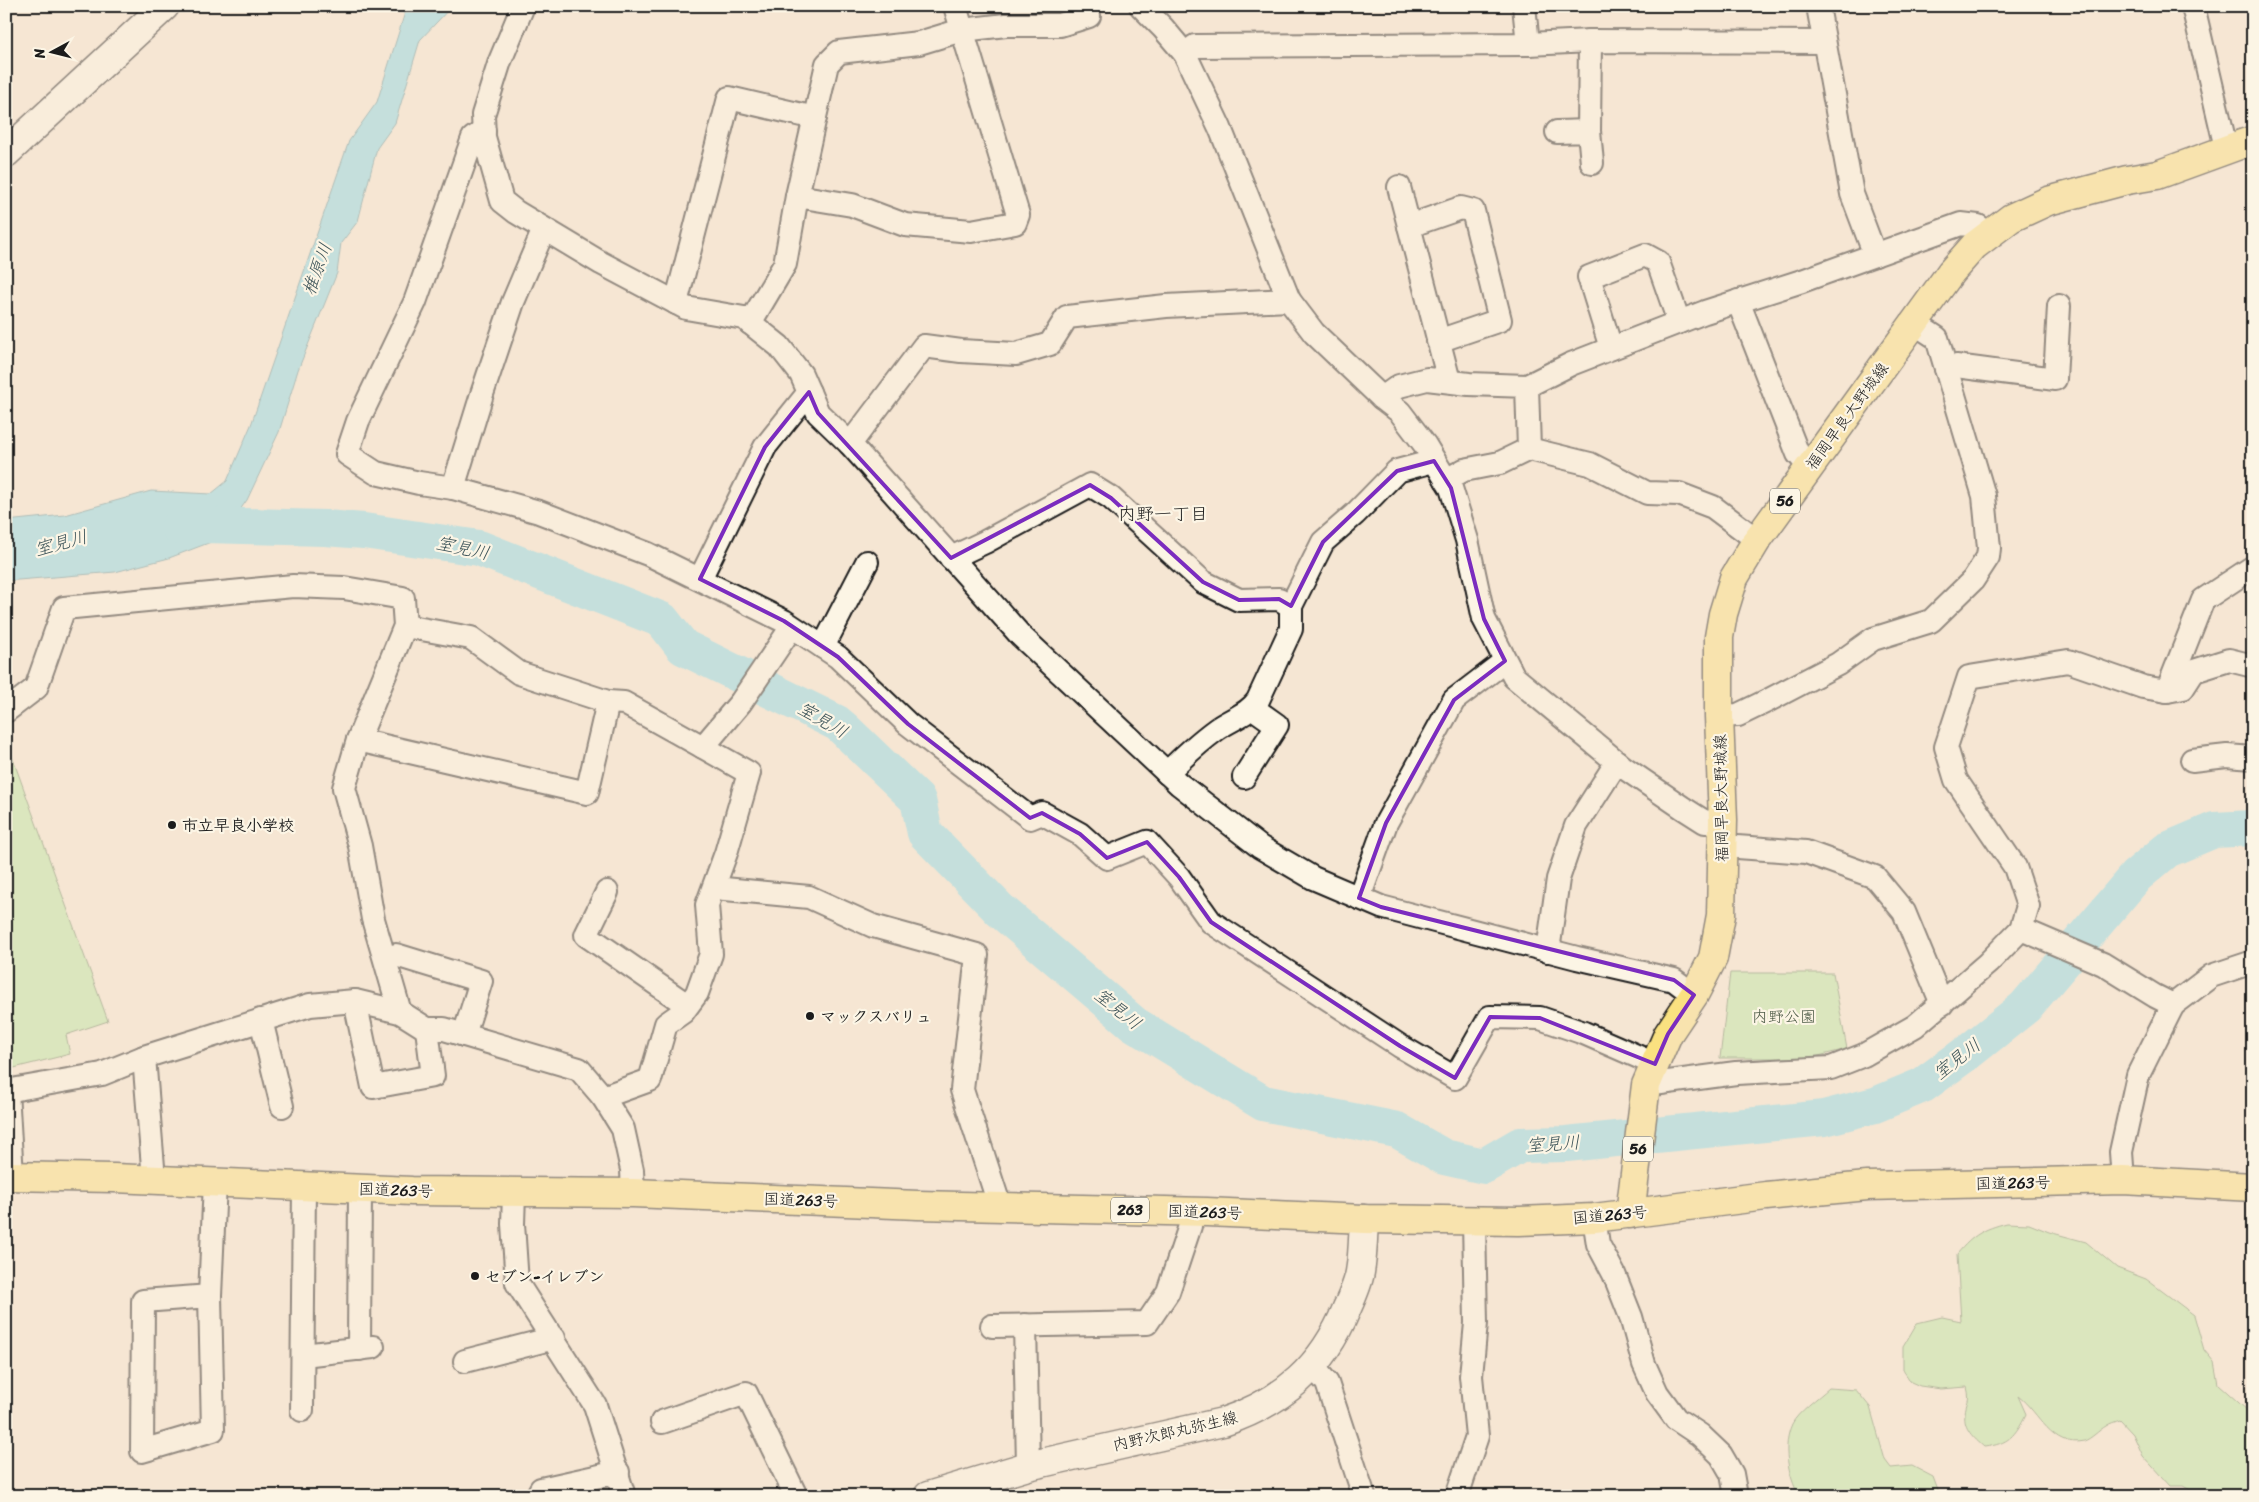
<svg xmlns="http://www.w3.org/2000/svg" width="2259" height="1502" font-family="Sriracha,'Klee One',sans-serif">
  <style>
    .green { fill: #bae7a4; stroke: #6b8260 }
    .water { fill: #89d8e7; stroke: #5d8d96 }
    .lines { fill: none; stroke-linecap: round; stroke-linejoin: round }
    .river { stroke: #89d8e7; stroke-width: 36 }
    .street-casing { stroke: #1c1c1c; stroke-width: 26 }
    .secondary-casing { stroke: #1c1c1c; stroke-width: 31 }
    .primary-casing { stroke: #1c1c1c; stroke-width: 31 }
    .highway-casing { stroke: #1c1c1c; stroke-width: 31 }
    .street { stroke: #fcf5e5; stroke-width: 22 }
    .secondary { stroke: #fcf5e5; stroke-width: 28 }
    .primary { stroke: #fae180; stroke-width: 28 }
    .highway { stroke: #fae180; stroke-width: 28 }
    .marked { fill: none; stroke: #7b2cbf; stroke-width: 4; stroke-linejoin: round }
    .poi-dot { fill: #1c1c1c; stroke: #fcf5e5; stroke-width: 2 }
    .labels { text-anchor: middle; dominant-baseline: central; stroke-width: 4.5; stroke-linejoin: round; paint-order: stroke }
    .shield { fill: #fcf5e5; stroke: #5f5d58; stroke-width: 1 }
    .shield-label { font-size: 15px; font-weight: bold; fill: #1c1c1c }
    .street-label { font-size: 16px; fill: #1c1c1c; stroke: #fcf5e5 }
    .poi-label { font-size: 16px; font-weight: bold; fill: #1c1c1c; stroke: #fcf5e5; text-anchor: start }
    .park-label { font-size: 16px; fill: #4b5945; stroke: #fcf5e5 }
    .water-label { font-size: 18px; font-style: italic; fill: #3d5459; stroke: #fcf5e5 }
    .neighbourhood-label { font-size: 18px; fill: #1c1c1c; stroke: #fcf5e5 }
  </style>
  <rect width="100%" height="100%" fill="#f5e6d3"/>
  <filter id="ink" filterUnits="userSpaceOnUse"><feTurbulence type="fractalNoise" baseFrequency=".02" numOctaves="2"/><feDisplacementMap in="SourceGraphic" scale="10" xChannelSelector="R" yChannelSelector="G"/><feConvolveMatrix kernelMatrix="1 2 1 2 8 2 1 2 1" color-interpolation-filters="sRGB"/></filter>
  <g filter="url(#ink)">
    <g class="green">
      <path d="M6,740L108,1021L66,1035L70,1054L6,1070Z"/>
      <path d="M1730,973H1833L1847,1049L1810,1058H1720Z"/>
      <path d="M2007,1223L2029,1224L2049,1232L2086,1242L2117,1268L2146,1279L2194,1315L2204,1350L2214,1362L2218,1384L2248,1411L2253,1412V1496H2193L2196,1493L2183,1486H2170L2143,1456L2133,1434L2120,1420C2115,1422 2110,1423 2106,1426C2099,1430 2091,1439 2084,1441C2051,1448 2040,1413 2018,1396L2026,1414C2015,1436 2009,1444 1984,1447C1974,1438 1963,1429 1965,1414C1966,1400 1971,1403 1967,1387L1941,1389L1920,1386L1911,1382L1903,1370V1347L1917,1323L1942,1317L1961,1321L1957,1254C1973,1235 1983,1229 2007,1223Z"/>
      <path d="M1829,1388L1856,1390L1870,1407L1885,1460L1891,1468L1912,1466L1933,1477L1940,1496H1799C1788,1475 1782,1446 1792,1424C1797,1413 1819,1397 1829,1388Z"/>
    </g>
    <path class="water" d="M407,6H452L420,40L395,123L377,148L358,221L341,243L337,273L298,370L279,432L247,500L219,539L169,558L115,572L6,581V521L65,515L151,491L211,494L227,481L251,425L349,141L377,102Z"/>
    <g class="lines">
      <path class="river" d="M179,527L205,525L325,528L364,531L479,548L662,620L683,647L837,723L843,728L918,800L925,833L1000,910L1134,1024L1263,1103L1397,1130L1444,1157L1484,1166L1520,1145L1566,1144L1824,1118L1875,1105L1923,1085L1971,1050L2025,1007L2136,876L2167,850L2214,830L2253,828"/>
      <defs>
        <g id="street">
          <path d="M523,6L500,61L483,115L484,137L502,201L516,212L601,263L686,308L744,318L779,346L801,374L818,413L850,444L1021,636L1179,784L1260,847L1313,878L1381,907L1577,958L1674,980L1694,995"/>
          <path d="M1141,6L1163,28L1185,54L1220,128L1289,300L1314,333L1382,398L1400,412L1425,445L1451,488L1467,540L1484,619L1514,677L1623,767L1683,808L1705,822L1723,820"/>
          <path d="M1524,6L1528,44"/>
          <path d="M1818,6L1852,194L1875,255"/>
          <path d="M2193,6L2226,148"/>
          <path d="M1185,54L1195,46L1528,44L1590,41L1824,42"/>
          <path d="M1589,131L1590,41"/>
          <path d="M1557,132L1589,131L1592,163"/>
          <path d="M1399,187L1449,381"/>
          <path d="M797,196L827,64L839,52L919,43L962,30L1006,25H1060L1089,16"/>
          <path d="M1409,226L1461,208L1473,211L1500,320L1438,341"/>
          <path d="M544,229L513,302L482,394L453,488L539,512L648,554L784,621L838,657L908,724L1030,818L1042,813L1080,834L1107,858L1147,842L1179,877L1211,922L1400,1046L1455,1078L1490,1017L1540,1018L1584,1033L1655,1064"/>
          <path d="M1738,301L1798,454L1809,467"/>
          <path d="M676,303L729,98L815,118"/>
          <path d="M750,323L785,264L797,196L852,205L905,225L971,231L1015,223L1018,215L955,6"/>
          <path d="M1611,348L1589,277L1645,255L1658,262L1679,322"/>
          <path d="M1946,369L1956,366L2055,379L2059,306"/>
          <path d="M1527,386L1529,449"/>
          <path d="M1382,398L1399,386L1427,379L1469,384L1527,386L1571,364L1705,312L1802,281L1961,224L1978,226L1989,234"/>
          <path d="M850,444L924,346L961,351L1016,354L1050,344L1067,317L1166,306L1289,300"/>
          <path d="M1446,480L1464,470L1500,463L1529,449L1590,464L1647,493L1679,494L1713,507L1757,540"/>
          <path d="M453,488L419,483L376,473L347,454L358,421L415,302L473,138L484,131"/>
          <path d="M951,558L985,542L1090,485L1111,498L1203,582L1239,600L1279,599L1291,606"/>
          <path d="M700,579L765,447L809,392"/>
          <path d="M405,626L471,638L519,673L608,702L624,703L703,747"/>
          <path d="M823,647L867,562"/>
          <path d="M2167,691L2183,688L2194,671L2229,660L2253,666"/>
          <path d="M6,711L36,688L64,608L293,586L344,588L403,598L405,626L358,740L344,788L360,846L373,919L400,1012"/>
          <path d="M1719,716L1738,715L1769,700L1838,664L1873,639L1931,621L1973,580L1988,557L1989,548L1984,496L1937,338L1914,323"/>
          <path d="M358,740L587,793L608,702"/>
          <path d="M2192,760L2227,756L2253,758"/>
          <path d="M1167,773C1183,757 1199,742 1217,729C1231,719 1249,714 1258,700L1291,629V606L1323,542L1355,514L1397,471L1434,461"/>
          <path d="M1244,777L1277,725L1253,708"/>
          <path d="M1723,846L1806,852L1875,877L1904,912L1942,1004"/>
          <path d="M714,888L809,897L873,926L977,955L962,1090L1000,1207"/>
          <path d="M607,892L586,935L687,1005"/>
          <path d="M1359,898L1386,823L1454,700L1505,661"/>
          <path d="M2021,929L2103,964L2155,996L2173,1005L2138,1075L2121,1152L2123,1180"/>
          <path d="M1548,951L1558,879L1576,826L1617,762"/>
          <path d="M386,961L396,955L481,981L464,1035"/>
          <path d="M355,1001L373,1087L433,1076L427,1029"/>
          <path d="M2173,1005L2211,976L2253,962"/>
          <path d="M261,1020L282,1106"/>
          <path d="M144,1057L154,1179"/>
          <path d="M1646,1085L1736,1073L1831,1068L1864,1055L1915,1026L1988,963L2021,929L2028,906L2015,867L1956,780L1946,747L1969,677L2068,661L2143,687L2167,691L2203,600L2253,567"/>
          <path d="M6,1091L102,1074L144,1057L310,1005L355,1001L400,1012L427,1029H444L579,1069L603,1097L623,1129L632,1170L633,1193"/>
          <path d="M7,1091L12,1176"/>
          <path d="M603,1097L650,1080L666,1024L683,1012L697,993L711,954L707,905L726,853L749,773L703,747L741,702L787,634"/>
          <path d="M514,1193L513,1224L517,1283L595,1405L624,1496"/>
          <path d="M1594,1218L1598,1244L1614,1274L1631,1317L1644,1364L1657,1393L1676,1419L1700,1435L1721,1455L1732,1474L1736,1496"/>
          <path d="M210,1296L143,1301L142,1451L213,1430L210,1296L215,1182"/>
          <path d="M1025,1325L1028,1466"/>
          <path d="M992,1326L1147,1323L1168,1292L1190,1226L1191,1211"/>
          <path d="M359,1349L360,1189"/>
          <path d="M303,1355L373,1347"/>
          <path d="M465,1361L554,1338"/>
          <path d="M1313,1366L1327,1383L1364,1496"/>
          <path d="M302,1410L304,1186"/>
          <path d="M662,1422L746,1393L796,1496"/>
          <path d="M537,1496L541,1489L618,1472"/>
          <path d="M1457,1496L1477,1436L1471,1376L1476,1323L1474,1221"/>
        </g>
        <g id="secondary">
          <path d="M6,153L165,6"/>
          <path d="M928,1496L1028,1466L1223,1422C1283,1402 1323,1367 1347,1308C1352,1297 1358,1284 1360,1272C1363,1255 1363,1237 1364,1219"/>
        </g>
        <path id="primary" d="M1630,1214L1646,1085L1668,1034L1694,995L1713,958L1721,915L1723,820L1719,716V637L1723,614L1734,578L1757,540L1951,272L1974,246L2011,218L2048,201L2127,180L2157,175L2253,140"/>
        <path id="highway" d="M6,1176L114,1178L412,1191L633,1193L918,1205L1207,1212L1364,1219L1519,1221L1594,1218L1766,1196L1867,1186L2123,1180L2253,1187"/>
      </defs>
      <use href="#street" class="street-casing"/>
      <use href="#secondary" class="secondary-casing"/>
      <use href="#primary" class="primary-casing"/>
      <use href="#highway" class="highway-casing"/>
      <use href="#street" class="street"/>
      <use href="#secondary" class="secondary"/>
      <use href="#primary" class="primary"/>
      <use href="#highway" class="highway"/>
    </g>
  </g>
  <path d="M0 0H2259V1502H0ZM809,392L818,413L951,558L1090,485L1111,498L1203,582L1239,600L1279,599L1291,606L1323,542L1397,471L1434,461L1451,488L1484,619L1505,661L1454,700L1386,823L1359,898L1381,907L1674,980L1694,995L1668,1034L1655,1064L1540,1018L1490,1017L1455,1078L1400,1046L1211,922L1179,877L1147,842L1107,858L1080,834L1042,813L1030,818L908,724L838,657L784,621L700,579L765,447Z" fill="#f5e6d3" fill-opacity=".55" fill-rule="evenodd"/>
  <path class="marked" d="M809,392L818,413L951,558L1090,485L1111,498L1203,582L1239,600L1279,599L1291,606L1323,542L1397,471L1434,461L1451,488L1484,619L1505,661L1454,700L1386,823L1359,898L1381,907L1674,980L1694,995L1668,1034L1655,1064L1540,1018L1490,1017L1455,1078L1400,1046L1211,922L1179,877L1147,842L1107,858L1080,834L1042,813L1030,818L908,724L838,657L784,621L700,579L765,447Z"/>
  <g class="poi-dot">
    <circle cx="172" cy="825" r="5"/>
    <circle cx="810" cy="1016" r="5"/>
    <circle cx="475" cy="1276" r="5"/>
  </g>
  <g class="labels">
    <g class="shield">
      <rect x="1770" y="488.5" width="30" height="25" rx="4"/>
      <rect x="1623" y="1136.5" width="30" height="25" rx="4"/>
      <rect x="1111" y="1197.5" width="38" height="25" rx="4"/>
    </g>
    <g class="shield-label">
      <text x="1785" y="501">56</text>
      <text x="1638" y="1149">56</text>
      <text x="1130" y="1210">263</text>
    </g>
    <g class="street-label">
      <text transform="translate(1847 416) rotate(-54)">福岡早良大野城線</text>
      <text transform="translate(1721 798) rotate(-91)">福岡早良大野城線</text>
      <text transform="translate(2013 1183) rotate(-1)">国道263号</text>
      <text transform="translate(396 1190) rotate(2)">国道263号</text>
      <text transform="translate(801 1200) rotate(2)">国道263号</text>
      <text transform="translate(1205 1212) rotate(2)">国道263号</text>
      <text transform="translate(1610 1215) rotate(-5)">国道263号</text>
      <text transform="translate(1175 1431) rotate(-13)">内野次郎丸弥生線</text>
    </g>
    <g class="poi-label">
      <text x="182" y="825">市立早良小学校</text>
      <text x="820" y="1016">マックスバリュ</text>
      <text x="485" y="1276">セブン-イレブン</text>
    </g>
    <g class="park-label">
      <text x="1784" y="1016">内野公園</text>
    </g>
    <g class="water-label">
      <text transform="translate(317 269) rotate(-70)">椎原川</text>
      <text transform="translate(61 543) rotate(-15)">室見川</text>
      <text transform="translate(463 548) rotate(12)">室見川</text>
      <text transform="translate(823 720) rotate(30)">室見川</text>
      <text transform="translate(1118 1009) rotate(39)">室見川</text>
      <text transform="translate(1957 1059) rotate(-38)">室見川</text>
      <text transform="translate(1553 1144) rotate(-4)">室見川</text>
    </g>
    <g class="neighbourhood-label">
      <text x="1163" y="514">内野一丁目</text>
    </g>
  </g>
  <rect width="2259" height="1502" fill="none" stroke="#fcf5e5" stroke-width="25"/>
  <rect x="12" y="12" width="2234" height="1477" fill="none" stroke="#1c1c1c" stroke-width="2" filter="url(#ink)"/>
  <g transform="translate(52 52) rotate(263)" stroke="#fcf5e5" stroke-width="4" paint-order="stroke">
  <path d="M0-4L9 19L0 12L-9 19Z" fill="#1c1c1c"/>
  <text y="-8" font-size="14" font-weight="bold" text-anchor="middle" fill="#1c1c1c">N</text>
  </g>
</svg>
